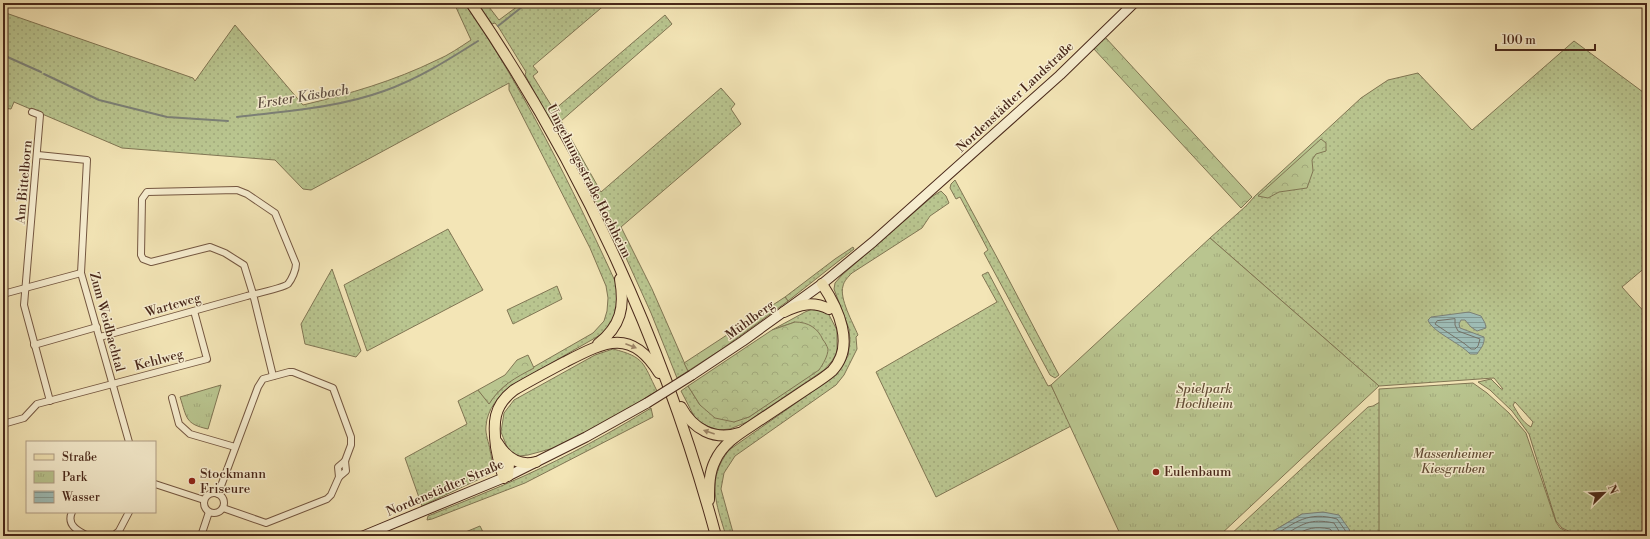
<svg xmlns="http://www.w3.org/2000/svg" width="1650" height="539" font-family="'Libre Bodoni',serif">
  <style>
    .grass { fill: url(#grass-dots); stroke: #817654; fill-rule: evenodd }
    .forest { fill: url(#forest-crowns); stroke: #817654 }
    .park { fill: url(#park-tufts); stroke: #817654 }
    .water { fill: url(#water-rules); stroke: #7c8178 }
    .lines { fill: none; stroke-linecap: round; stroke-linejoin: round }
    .shore { stroke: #747268; stroke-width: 1 }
    .stream { stroke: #7c8178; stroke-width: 2 }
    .street-casing { stroke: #745741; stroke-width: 8 }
    .secondary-casing { stroke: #49281a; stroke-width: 11 }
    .primary-casing { stroke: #49281a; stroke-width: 12 }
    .street { stroke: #f7eed0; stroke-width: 6 }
    .secondary { stroke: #f7eed0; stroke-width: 9 }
    .primary { stroke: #f3e5b6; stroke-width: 10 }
    .secondary-bridge-casing { stroke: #49281a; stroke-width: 11; stroke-linecap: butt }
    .secondary-bridge { stroke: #f7eed0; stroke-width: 9 }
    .oneway { fill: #9e8668 }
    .poi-dot { fill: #8f2418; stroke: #f7eed0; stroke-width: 1.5 }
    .labels { text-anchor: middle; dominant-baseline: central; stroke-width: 3; stroke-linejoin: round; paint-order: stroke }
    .street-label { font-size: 13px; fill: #49281a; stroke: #f7eed0 }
    .park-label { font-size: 13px; font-style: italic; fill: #654f37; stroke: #f7eed0 }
    .poi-label { font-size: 13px; fill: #49281a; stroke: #f7eed0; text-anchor: start }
    .water-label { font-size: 14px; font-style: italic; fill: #5e4d41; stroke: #f7eed0 }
  </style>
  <defs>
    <pattern id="grass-dots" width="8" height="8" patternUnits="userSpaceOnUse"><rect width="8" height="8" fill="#b9c58f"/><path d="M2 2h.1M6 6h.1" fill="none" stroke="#a1a97b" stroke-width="1.8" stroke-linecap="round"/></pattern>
    <pattern id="forest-crowns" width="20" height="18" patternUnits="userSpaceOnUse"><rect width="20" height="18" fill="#b9c58f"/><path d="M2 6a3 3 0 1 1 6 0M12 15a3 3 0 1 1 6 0" fill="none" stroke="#a1a97b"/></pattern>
    <pattern id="park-tufts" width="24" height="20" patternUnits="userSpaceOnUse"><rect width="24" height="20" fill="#b9c58f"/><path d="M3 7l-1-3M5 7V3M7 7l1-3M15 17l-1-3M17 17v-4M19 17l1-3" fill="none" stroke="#a1a97b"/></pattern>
    <pattern id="water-rules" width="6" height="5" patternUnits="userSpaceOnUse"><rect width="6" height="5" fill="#9ebdb7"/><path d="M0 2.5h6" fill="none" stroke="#839a94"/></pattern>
  </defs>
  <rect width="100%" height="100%" fill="#f3e5b6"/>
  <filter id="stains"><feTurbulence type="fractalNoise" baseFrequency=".005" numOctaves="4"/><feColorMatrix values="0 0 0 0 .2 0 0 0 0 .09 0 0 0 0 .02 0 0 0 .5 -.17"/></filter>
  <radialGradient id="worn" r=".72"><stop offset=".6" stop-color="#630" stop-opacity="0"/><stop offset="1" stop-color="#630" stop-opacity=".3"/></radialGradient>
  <g class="grass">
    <path d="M454,3H465C524,90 571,185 615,281L618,290L617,313L612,323L602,334L511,386C499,396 487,409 486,426C485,434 489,443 490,450C492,461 494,465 490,474L422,506L405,458L467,424L458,401L478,390L489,403L494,396L511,380L593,333L604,321L607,311L608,298L606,286L590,248L509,90V83L311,190L303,189L275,160L122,148L14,102L11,109L3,108V12L193,78L195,81L235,25L303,105C349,94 394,81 437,60C449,55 460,47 471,40Z"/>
    <path d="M477,3H486L499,20L522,3H607L533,66L538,72L533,76L554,110L665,15L672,24L561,121L601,192L721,88L735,104L731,109L741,124L621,227L652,289L688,371L677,378L651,313L613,229L593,197L525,75L526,72L499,28L495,23L492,24Z"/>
    <path d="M1574,41L1647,95V266L1622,287L1647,315V536H1579L1562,528L1556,521L1551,505L1529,434L1512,411L1490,390L1478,382L1491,379L1501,389H1503L1494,378L1379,386L1210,238L1246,206L1255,196L1361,98L1388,80L1418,73L1472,130ZM1515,402L1533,422L1531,427C1522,422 1518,413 1513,405Z"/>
    <path d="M955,180L1000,263L1059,375L1055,378L1050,375L984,253L988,250L960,197L956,199L950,188L951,184Z"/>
    <path d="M941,191L946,196L949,203L930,216L922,228L852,273C848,277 844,281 843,286C839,298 853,323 858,335L856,337L857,349L844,375L836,385L735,456L724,473L721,489L734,536H726C716,503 706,480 729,450L826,382L842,366L848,356L850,341L849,329L834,289L835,283L842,275L933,196Z"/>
    <path d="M448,229L483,290L367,351L344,285Z"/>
    <path d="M853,247L854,249L788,301L785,297L835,259Z"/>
    <path d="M332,269L361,351L356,357L305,344L301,324Z"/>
    <path d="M988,272L1048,386L1051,385L1071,426L936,497L876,372L997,302L982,275Z"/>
    <path d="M557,286L562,299L513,324L507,310Z"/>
    <path d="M815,308L828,313L837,330V352L832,361L824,370L747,422L730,429L719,430L709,427L700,422L694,416L681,391L688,386L700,405L749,417L762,408L795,322L772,330L805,312Z"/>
    <path d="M613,349C645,357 643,363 657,391L609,420L554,448L528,455L519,456L512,452L507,447L501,432L504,413L514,400L595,355Z"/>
    <path d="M1385,399L1464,536H1351L1349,529L1302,514L1265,536H1229L1368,407L1373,406Z"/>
    <path d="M651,408L653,417L525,483L432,519L427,520L428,516C460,503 493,490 524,476C568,456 610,433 651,408Z"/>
    <path d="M480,526L485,536H456Z"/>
  </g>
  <g class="forest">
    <path d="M1105,37L1252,197L1241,208L1093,48Z"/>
    <path d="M1321,139L1326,143V151L1316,154L1312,160L1313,171L1307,188L1279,192L1268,198L1258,196Z"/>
    <path d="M785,297L788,301L722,349L688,371L684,363Z"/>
    <path d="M795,322C808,322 818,328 823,340C825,342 827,346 828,349C828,356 823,364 819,370L749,417L734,422L715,418L700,405L688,386L772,330Z"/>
    <path d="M528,355L534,368C515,378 501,385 489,404L478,390L505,375L517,360Z"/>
  </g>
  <g class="park">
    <path d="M1210,238L1379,386L1219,536H1121L1051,385Z"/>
    <path d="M1473,383L1487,393L1509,413L1526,433L1556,522L1560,528L1575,536H1379V389Z"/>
    <path d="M221,385L208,429C185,424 187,418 180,397Z"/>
  </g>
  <g class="water">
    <path d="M1469,312L1481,316L1485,323L1486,328L1477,331L1471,327L1465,320H1461L1459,324L1460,328L1484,337C1485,344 1481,348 1477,354H1470C1460,343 1431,331 1428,320L1431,317Z"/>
    <path d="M1323,512L1339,515L1349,529L1351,536H1265L1302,514Z"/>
  </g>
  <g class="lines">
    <g class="shore">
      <path d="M1455,319V325L1458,331L1480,339L1478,346L1475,349H1471L1465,344L1435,324L1437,321Z"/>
      <path d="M1273,536C1296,522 1308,511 1337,519L1345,530L1347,536"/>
      <path d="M1283,536C1302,524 1310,518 1334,523L1342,536"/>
      <path d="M1294,536C1307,528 1315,526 1330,529L1336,536"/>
    </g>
    <g class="stream">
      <path d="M498,26L527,3"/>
      <path d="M3,55L41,72"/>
      <path d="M44,74L99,100L167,117L228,121"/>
      <path d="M237,117C286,111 337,108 384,91C418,79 448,60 478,41"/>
    </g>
    <defs>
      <g id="street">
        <path d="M32,112L40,115L24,305L50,401"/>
        <path d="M38,155L87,160L81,273L129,442"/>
        <path d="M3,294L81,273"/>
        <path d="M100,337C149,323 198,310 247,296C255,294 283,288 288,284C292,279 296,270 296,264L275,213L247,194L237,190L147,192L142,199L141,255L143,259L151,262L210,247L225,253L244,265L253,294L273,376"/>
        <path d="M34,345L97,327"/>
        <path d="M172,398L179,424L190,434L235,447"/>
        <path d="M3,424L24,418L37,404L207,359L194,311"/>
        <path d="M339,477L338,467L345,461"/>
        <path d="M155,484L204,500"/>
        <circle cx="214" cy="503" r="10"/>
        <path d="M218,494L258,387L263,379L289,372H293L333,388L351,437V445L345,461L346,471L339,477L331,495L327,499L266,523L223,508"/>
        <path d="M72,512C66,525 78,531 88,536"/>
        <path d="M113,536L119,531L129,512"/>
        <path d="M201,536L209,512"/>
      </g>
      <g id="secondary">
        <path d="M692,375L743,341L822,284L873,242L1060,75L1134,3"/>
        <path d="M363,536L508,476L586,437L647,403"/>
      </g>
      <g id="primary">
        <path d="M471,3C582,165 665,347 716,536"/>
        <path d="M784,312C800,304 813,301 829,309"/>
        <path d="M598,344C621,326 625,307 620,279"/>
        <path d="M681,407C693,429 714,441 739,433"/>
        <path d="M497,442C506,457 518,467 536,462"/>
        <path d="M504,453L509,464L508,476"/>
        <path d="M504,478C500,468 498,458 496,447C493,423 493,406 514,390C531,380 548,371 565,362C604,342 631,327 659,373"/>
        <path d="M709,500C709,486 709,473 715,461C722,445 737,435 751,426C769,414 787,402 805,390C814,384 824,378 832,371C856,346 838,308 822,284"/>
      </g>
    </defs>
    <use href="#street" class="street-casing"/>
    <use href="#secondary" class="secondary-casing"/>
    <use href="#primary" class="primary-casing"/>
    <use href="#street" class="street"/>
    <use href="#secondary" class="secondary"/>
    <use href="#primary" class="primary"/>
    <defs>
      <path id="secondary-bridge" d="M647,403L692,375"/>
    </defs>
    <use href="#secondary-bridge" class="secondary-bridge-casing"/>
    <use href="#secondary-bridge" class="secondary-bridge"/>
  </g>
  <defs><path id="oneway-solid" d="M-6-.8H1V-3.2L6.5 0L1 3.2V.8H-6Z"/></defs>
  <g class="oneway">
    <use href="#oneway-solid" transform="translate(631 346) rotate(21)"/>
    <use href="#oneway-solid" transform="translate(709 432) rotate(-161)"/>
  </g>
  <g class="poi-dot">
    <circle cx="1156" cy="472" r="4"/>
    <circle cx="192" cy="481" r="4"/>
  </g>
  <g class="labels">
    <g class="street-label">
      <text transform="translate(1015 97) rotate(-43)">Nordenstädter Landstraße</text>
      <text transform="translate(589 181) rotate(63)">Umgehungsstraße Hochheim</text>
      <text transform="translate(24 182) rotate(-85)">Am Bittelborn</text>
      <text transform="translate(173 305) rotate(-16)">Warteweg</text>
      <text transform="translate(750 320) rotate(-36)">Mühlberg</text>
      <text transform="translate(107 322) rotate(75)">Zum Weidbachtal</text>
      <text transform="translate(159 360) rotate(-15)">Kehlweg</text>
      <text transform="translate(445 488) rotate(-23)">Nordenstädter Straße</text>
    </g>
    <g class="park-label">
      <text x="1204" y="389">Spielpark<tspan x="1204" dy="15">Hochheim</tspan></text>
      <text x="1453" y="454">Massenheimer<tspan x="1453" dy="15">Kiesgruben</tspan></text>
    </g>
    <g class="poi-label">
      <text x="1164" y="472">Eulenbaum</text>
      <text x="200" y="474">Stockmann<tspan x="200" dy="15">Friseure</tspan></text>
    </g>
    <g class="water-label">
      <text transform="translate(303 97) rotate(-9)">Erster Käsbach</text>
    </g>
  </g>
  <rect width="1650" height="539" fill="none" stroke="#f3e5b6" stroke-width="16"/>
  <rect x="4" y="4" width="1642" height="531" fill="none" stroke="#49281a" stroke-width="2"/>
  <rect x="8" y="8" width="1634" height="523" fill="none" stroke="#49281a"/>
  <rect x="26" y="441" width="130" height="72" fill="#f7eed0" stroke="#b19f87"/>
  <rect x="34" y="454" width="20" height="6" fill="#f3e5b6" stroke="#b19f87"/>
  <text x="62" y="461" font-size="12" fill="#49281a">Straße</text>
  <rect x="34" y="471" width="20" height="12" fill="url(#park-tufts)" stroke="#b19f87"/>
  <text x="62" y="481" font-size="12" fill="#49281a">Park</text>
  <rect x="34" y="491" width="20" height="12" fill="url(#water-rules)" stroke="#b19f87"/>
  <text x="62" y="501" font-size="12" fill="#49281a">Wasser</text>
  <g transform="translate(1604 493) rotate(67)" stroke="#f7eed0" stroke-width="3" paint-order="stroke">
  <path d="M0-3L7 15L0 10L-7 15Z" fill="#49281a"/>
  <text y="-6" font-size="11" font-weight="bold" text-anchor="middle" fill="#49281a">N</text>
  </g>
  <path d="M1496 44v6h99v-6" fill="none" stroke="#49281a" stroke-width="2"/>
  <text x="1502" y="44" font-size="12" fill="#49281a" stroke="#f7eed0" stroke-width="3" paint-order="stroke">100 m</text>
  <rect width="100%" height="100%" filter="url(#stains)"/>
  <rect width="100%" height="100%" fill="url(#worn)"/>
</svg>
